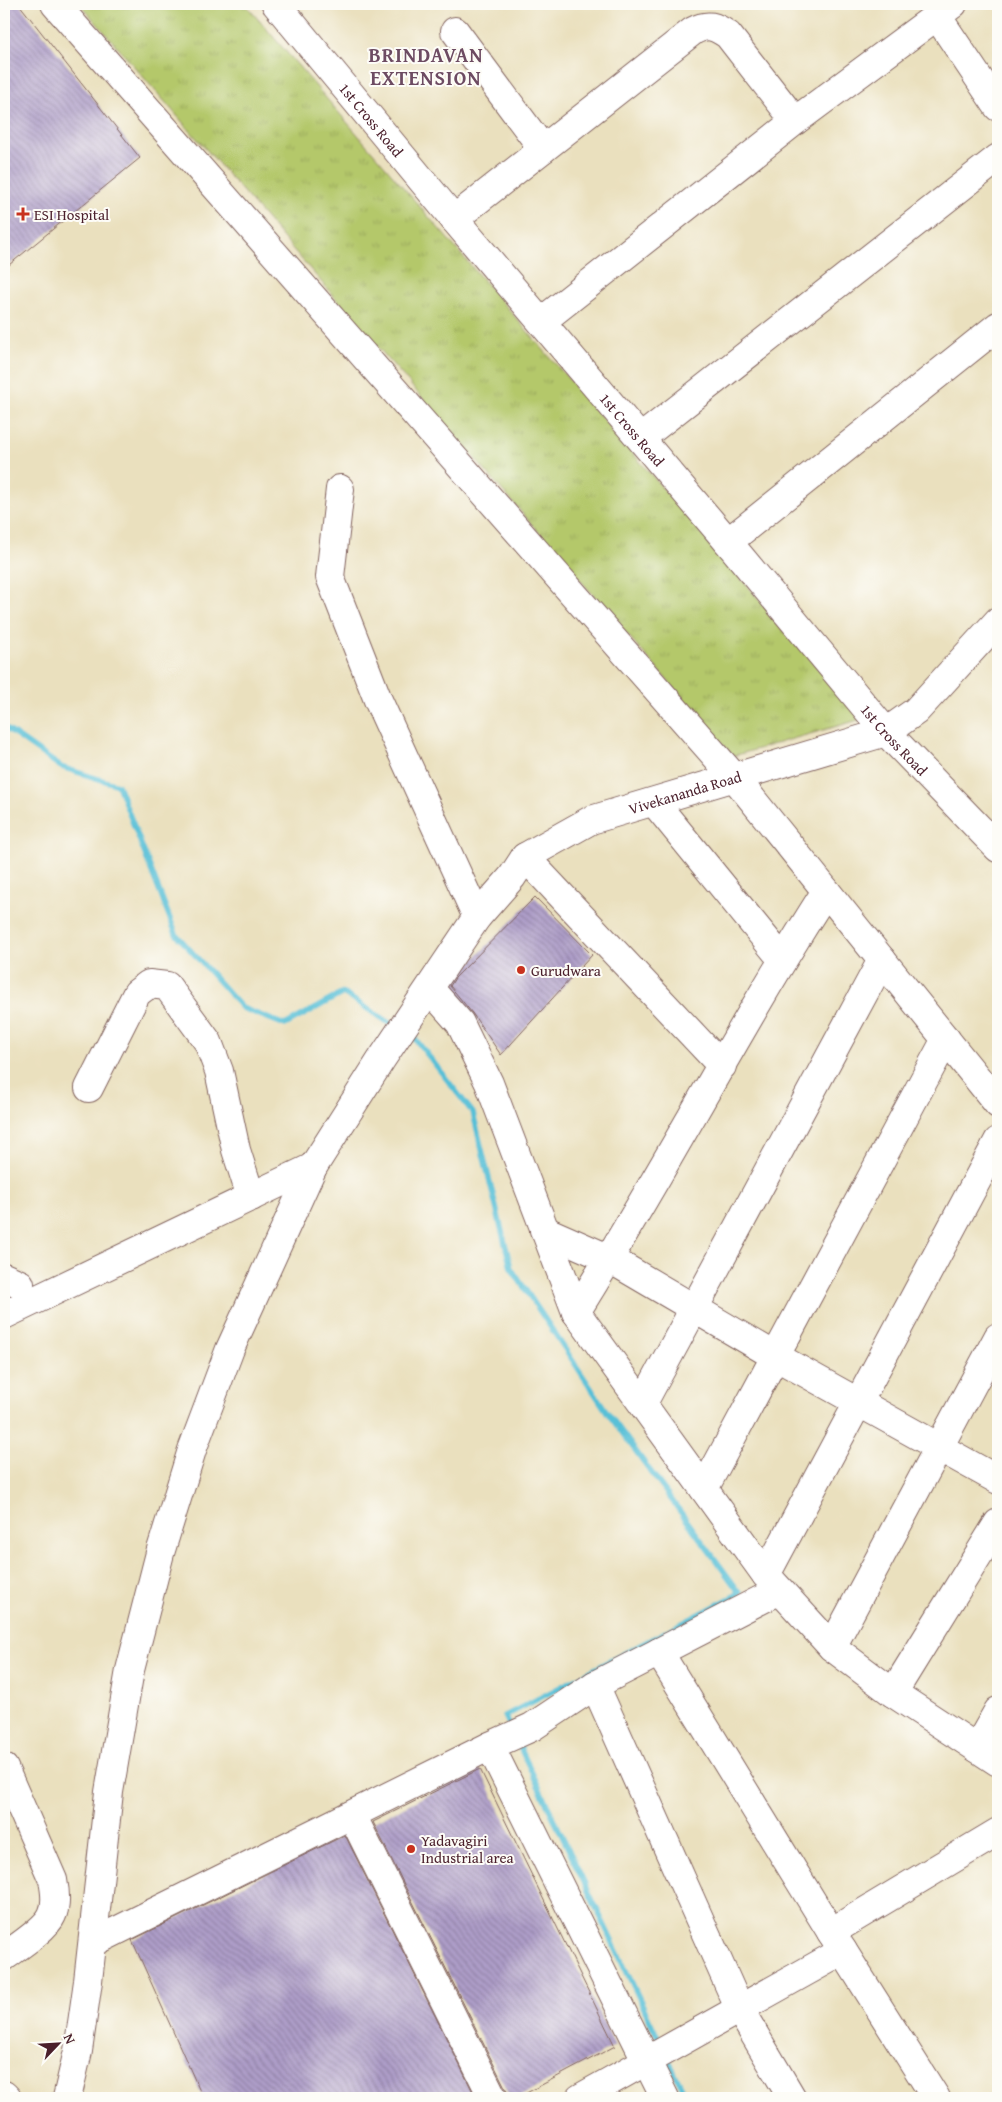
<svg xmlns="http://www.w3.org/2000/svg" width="1002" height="2102" font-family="'Gentium Book Plus',serif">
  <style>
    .park { fill: url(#park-tufts); stroke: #7f744b }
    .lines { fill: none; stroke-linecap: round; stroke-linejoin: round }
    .stream { stroke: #59c0d7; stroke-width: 5.5 }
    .building { fill: url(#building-back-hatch) }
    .minor-casing { stroke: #82635e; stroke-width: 30 }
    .minor { stroke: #fff; stroke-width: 28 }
    .poi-dot { fill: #c8321e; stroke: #fdfcf7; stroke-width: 2 }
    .labels { text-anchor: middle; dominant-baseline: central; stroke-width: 4; stroke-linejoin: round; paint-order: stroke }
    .street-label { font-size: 15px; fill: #4a1f2b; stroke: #fdfcf7 }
    .poi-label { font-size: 15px; fill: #4a1f2b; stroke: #fdfcf7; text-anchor: start }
    .district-label { font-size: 20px; font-weight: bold; letter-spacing: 1px; fill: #6d4b62; stroke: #fdfcf7 }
  </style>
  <defs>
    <pattern id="park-tufts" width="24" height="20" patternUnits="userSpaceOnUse" patternTransform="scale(1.25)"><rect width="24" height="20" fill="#b4c86b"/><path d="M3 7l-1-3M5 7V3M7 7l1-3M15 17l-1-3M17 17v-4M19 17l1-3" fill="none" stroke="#9cab5d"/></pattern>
    <pattern id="building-back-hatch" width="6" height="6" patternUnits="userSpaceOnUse" patternTransform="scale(1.25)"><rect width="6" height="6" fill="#ad9dc8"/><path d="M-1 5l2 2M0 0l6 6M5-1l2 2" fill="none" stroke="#8f7fa3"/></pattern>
  </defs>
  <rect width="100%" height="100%" fill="#fdfcf7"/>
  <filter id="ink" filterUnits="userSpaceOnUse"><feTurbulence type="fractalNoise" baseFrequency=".02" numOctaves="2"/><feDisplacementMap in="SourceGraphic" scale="10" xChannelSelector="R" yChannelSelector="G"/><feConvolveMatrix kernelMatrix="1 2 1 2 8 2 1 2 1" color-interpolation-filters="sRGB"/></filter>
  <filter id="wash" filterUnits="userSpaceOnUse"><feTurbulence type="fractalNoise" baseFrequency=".0096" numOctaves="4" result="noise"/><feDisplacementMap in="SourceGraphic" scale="20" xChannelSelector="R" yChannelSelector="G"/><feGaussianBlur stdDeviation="1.12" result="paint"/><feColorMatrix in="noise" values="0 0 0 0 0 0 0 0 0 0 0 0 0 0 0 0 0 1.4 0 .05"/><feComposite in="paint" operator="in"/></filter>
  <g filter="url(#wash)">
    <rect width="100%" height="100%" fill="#eae0be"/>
    <path class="park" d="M80,4H245L862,719L733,756Z"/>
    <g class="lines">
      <g class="stream">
        <path d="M4,727L61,767L118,785L176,934L242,1008L285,1025L343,993L394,1026"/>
        <path d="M406,1033L416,1040L473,1113L511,1268L607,1412L740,1593L505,1716L511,1728"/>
        <path d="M517,1741L661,2044"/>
        <path d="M667,2057L687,2098"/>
      </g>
    </g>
    <g id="blocks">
      <g class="building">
        <path d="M14,4H19L140,158L4,269V11Z"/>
        <path d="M535,897L592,955L501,1055L472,1013L450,986L455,978Z"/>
        <path d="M480,1769L615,2046L517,2098H509L507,2091L373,1822Z"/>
        <path d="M345,1835L476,2098H203L132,1940Z"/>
      </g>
    </g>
  </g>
  <g filter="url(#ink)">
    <use href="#blocks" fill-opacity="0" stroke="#82635e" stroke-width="1"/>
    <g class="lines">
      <defs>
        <g id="minor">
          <path d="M55,4L735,778L998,1104"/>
          <path id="s1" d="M276,4L454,219L728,542L886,732L998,848"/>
          <path d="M937,16L998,107"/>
          <path d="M455,31L543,149"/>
          <path d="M454,219L693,31C708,23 715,26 728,35L795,121"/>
          <path d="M542,321L795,121L953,4"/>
          <path d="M641,438L998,158"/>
          <path d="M340,489L330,577L378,700L477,917"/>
          <path d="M728,542L998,326"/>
          <path d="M654,802L782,959"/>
          <path d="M525,857L722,1066"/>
          <path d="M430,989L460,1023L489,1083L576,1312L766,1575L832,1647L893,1693L998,1762"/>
          <path d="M89,1088L137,993L149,984L167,986L208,1042L219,1071L236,1150L251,1197"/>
          <path d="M544,1230L610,1259L775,1356L998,1480"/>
          <path d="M4,1277L20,1284"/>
          <path d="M576,1312C663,1174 738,1028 826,891"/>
          <path d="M4,1315L313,1167"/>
          <path d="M643,1403L882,960"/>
          <path d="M704,1489L946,1039"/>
          <path d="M766,1575L998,1141"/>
          <path d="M832,1647L998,1337"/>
          <path d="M659,1652L831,1932L936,2098"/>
          <path d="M595,1685L740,2010L792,2098"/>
          <path d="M893,1693L998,1523"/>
          <path d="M490,1746L665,2098"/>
          <path d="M977,1748L998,1711"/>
          <path d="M4,1768L53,1880C55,1890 57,1905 52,1915C46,1929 16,1948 4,1957"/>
          <path d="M352,1815L493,2098"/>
          <path d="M831,1932L998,1832"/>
          <path d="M94,1942L490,1746L532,1727L595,1685L778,1591"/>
          <path d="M4,2095L7,2098"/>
          <path id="s2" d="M67,2098L78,2051L88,1981L109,1792L130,1670L160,1553L192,1450L230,1349L313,1167L381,1060L477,917L512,877L525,857L591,820L886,732L916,711L998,621"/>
          <path d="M580,2098L843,1951"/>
        </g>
      </defs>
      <use href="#minor" class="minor-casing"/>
      <use href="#minor" class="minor"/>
    </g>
  </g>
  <g class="poi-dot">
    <path d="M20.5 206.5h5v5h5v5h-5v5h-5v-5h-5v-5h5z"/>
    <circle cx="521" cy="970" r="5"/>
    <circle cx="411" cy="1849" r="5"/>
  </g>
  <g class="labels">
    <g class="street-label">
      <text stroke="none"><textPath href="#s1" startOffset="150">1st Cross Road</textPath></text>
      <text stroke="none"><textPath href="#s1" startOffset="555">1st Cross Road</textPath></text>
      <text stroke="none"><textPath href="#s1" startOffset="961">1st Cross Road</textPath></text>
      <text stroke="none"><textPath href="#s2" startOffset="1519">Vivekananda Road</textPath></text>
    </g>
    <g class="poi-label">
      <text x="34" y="214">ESI Hospital</text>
      <text x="531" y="970">Gurudwara</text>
      <text x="421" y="1840">Yadavagiri<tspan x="421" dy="17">Industrial area</tspan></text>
    </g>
    <g class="district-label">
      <text x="426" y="54">BRINDAVAN<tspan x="426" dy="23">EXTENSION</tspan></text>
    </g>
  </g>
  <rect width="1002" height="2102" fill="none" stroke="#fdfcf7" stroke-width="20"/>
  <g transform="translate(58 2044) rotate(65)" stroke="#fdfcf7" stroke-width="4" paint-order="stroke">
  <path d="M0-4L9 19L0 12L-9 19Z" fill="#4a1f2b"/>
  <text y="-8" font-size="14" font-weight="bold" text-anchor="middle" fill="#4a1f2b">N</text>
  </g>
</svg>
